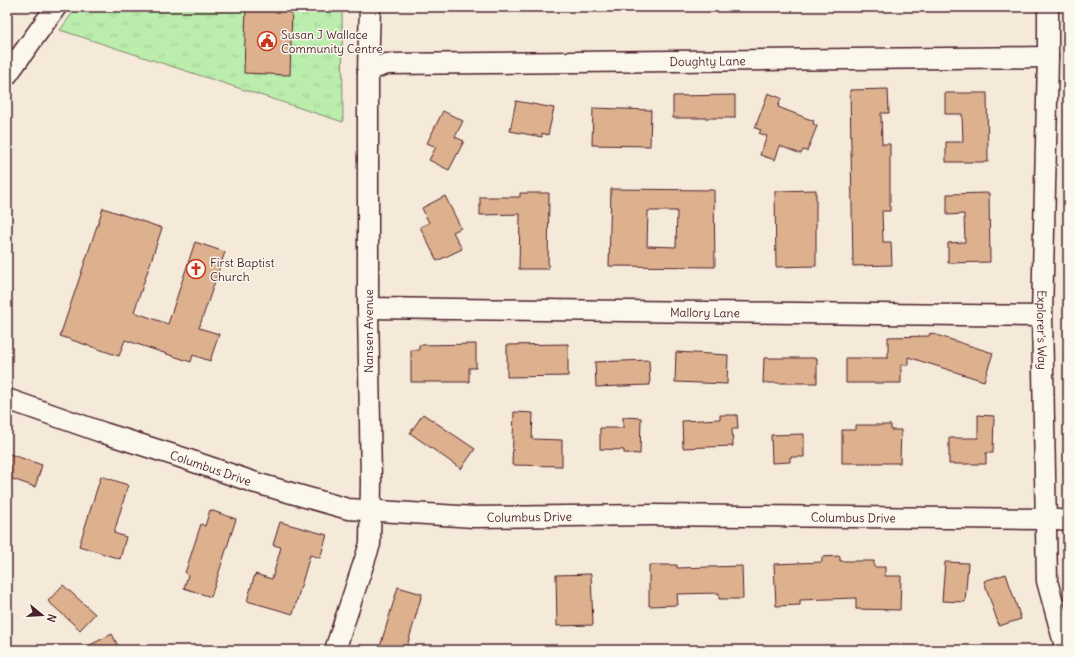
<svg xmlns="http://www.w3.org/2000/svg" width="1075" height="657" font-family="Delius,sans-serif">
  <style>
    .park { fill: url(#park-tufts); stroke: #82866c }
    .building { fill: #ddb18e; stroke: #4a1f2b; fill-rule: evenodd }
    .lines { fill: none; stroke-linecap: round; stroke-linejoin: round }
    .street-casing { stroke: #4a1f2b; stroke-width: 23 }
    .street { stroke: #fbf7ec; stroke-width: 20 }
    .labels { text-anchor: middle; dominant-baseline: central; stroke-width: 3; stroke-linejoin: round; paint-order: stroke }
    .poi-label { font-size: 12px; fill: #4a1f2b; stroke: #fbf7ec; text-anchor: start }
    .street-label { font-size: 12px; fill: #4a1f2b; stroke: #fbf7ec }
  </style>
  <defs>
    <pattern id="park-tufts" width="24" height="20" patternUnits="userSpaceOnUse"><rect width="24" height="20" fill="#bbedad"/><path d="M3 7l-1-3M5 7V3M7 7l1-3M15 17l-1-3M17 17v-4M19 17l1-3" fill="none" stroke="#a2cb95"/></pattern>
  </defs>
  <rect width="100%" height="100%" fill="#f5e9d9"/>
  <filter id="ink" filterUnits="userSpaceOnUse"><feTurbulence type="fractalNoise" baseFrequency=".025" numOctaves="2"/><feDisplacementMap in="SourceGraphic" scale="8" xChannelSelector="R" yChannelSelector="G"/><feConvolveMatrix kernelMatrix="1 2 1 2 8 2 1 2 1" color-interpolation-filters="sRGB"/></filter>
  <g filter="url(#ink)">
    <path class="park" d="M77,7H342L343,122L60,30Z"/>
    <g class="building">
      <path d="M246,7H292L290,75L244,73Z"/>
      <path d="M888,89L889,113H881L882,144H890V211H882L883,242H891L892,265L853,266L850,90Z"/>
      <path d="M768,93L781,98L778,107L814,121L813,124L817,126L807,151L803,150L801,154L780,146L775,160L760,155L767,136L759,133L761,130L755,128Z"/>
      <path d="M945,93H987L988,162H946V142H963L962,114H945Z"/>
      <path d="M735,95V118H673V96Z"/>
      <path d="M516,101L554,108L548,135L542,133V137L510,131Z"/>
      <path d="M593,108L651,110L650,146L592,145Z"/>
      <path d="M443,111L463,121L455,137L464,141L449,170L429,160L436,147L427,143Z"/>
      <path d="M611,189L714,190L715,267L609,266ZM648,211H677L676,247L647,246Z"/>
      <path d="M816,190V266L776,267L775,191Z"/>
      <path d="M520,193H549L548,269H519L520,214L480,215V197H520Z"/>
      <path d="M989,193L990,262L948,263V243L965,242L964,214L947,215V194Z"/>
      <path d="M445,196L461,228L453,232L462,249L437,261L420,227L429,223L422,208Z"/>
      <path d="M103,208L162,228L134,312L168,324L195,242L225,252L199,328L219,334L210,361L193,355L191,362L125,340L119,356L60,336Z"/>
      <path d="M930,333L993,353L984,381L908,357V365H901V383H846V358H888V337L929,336Z"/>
      <path d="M476,344V368H469V382H411V350H419V345Z"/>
      <path d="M568,344V376L507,377V345Z"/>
      <path d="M676,352L728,355L727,384L675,382Z"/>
      <path d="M764,358H817V383H763Z"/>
      <path d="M649,360L650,385L596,387L595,362Z"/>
      <path d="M514,412L533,413L532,439L562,440V466L512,465Z"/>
      <path d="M423,414L475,449L461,469L410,433Z"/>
      <path d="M720,415H737L738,429H732L733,446L683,448L682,421L720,419Z"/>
      <path d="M978,415L994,416L993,453H986V464H949V438H978Z"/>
      <path d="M623,417L641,418L640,454L624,453V450L600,449V428H623Z"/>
      <path d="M856,425H891V430H901L900,463H842V430H856Z"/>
      <path d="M804,434V457H790V462L772,463L771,435Z"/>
      <path d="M7,453L42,465L35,487L7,477Z"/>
      <path d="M101,476L128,485L114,533L126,537L120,559L79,546Z"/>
      <path d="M210,510L236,519L211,597L184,588L188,575L185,573L201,524L205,526Z"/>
      <path d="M280,522L327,535L320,558L310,555L293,614L247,601L255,574L272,579L281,547L273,545Z"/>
      <path d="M840,556V561H874V567H885V576H901L900,610L856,609V598L800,600V605L776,606L774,564L822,562V557Z"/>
      <path d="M945,562L968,563L965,602L942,601Z"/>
      <path d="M649,565H677V568L742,566L743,599H719V593L677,594L678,605L649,606Z"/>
      <path d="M591,574L593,625L557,626L556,575Z"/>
      <path d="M1006,574L1021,619L999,626L984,581Z"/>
      <path d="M63,585L95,614L80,630L48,601Z"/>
      <path d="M398,587L422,594L406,650H379Z"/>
      <path d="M112,634L120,650H80Z"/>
    </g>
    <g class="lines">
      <defs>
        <g id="street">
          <path id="s1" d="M1048,7V57L1042,316L1047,581L1066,650"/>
          <path id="s2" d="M368,71L386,64L1048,57"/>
          <path d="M7,75L56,7"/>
          <path id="s3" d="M368,308L1042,316"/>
          <path id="s4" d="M7,399L104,433L180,457L256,483L348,509L474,517L653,515L1047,519L1068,521"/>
          <path d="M335,650L370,544L371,481L368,308V71L370,7"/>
        </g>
      </defs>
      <use href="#street" class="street-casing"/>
      <use href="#street" class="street"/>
    </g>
  </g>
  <defs>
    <symbol id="civic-ring" viewBox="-11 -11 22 22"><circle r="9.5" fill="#fbf7ec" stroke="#c8321e" stroke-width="1.5"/><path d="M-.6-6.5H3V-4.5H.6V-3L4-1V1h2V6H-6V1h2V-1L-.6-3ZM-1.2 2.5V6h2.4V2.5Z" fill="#c8321e"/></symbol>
    <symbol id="church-ring" viewBox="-11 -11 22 22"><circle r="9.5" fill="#fbf7ec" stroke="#c8321e" stroke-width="1.5"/><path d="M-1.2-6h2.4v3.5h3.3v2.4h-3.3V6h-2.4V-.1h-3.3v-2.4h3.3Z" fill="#c8321e"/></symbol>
  </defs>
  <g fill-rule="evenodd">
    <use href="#civic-ring" x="256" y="30" width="22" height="22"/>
    <use href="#church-ring" x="185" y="258" width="22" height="22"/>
  </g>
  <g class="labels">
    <g class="poi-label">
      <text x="281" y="34">Susan J Wallace<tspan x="281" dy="14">Community Centre</tspan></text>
      <text x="210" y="262">First Baptist<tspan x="210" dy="14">Church</tspan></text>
    </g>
    <g class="street-label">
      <text stroke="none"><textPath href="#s2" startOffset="341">Doughty Lane</textPath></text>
      <text stroke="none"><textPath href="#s3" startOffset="337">Mallory Lane</textPath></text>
      <text stroke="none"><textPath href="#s1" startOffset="323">Explorer's Way</textPath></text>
      <text transform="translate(368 331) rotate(-90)">Nansen Avenue</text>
      <text stroke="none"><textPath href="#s4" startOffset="215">Columbus Drive</textPath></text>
      <text stroke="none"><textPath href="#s4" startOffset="540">Columbus Drive</textPath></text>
      <text stroke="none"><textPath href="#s4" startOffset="864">Columbus Drive</textPath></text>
    </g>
  </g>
  <rect width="1075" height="657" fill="none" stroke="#fbf7ec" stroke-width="24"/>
  <rect x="12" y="12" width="1051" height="633" fill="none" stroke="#4a1f2b" stroke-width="1.5" filter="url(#ink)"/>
  <g transform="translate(42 615) rotate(108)" stroke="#fbf7ec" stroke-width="3" paint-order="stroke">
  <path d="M0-3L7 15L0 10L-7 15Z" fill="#4a1f2b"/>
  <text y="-6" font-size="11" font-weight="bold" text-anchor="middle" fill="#4a1f2b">N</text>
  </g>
</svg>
